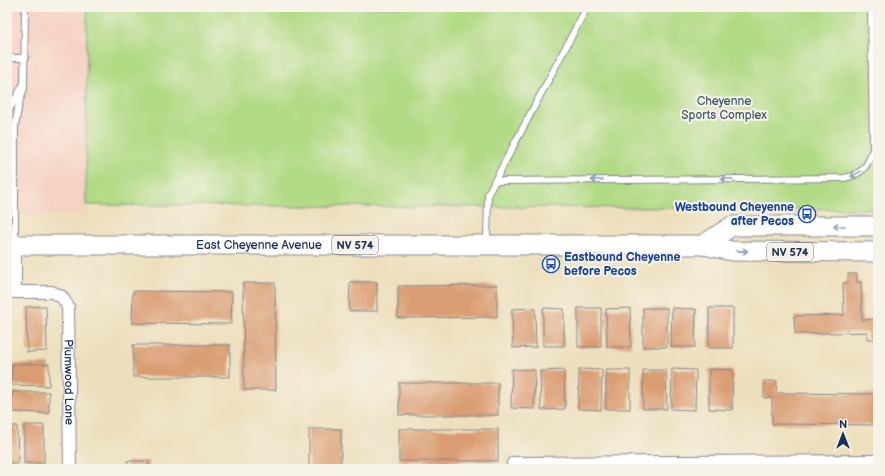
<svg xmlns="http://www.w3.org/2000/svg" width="885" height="476" font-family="'Balsamiq Sans',sans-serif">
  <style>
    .built { fill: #f6d2c3 }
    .green { fill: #b1da84; stroke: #668471 }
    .building { fill: #da9c72 }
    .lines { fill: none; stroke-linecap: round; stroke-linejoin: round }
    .service-casing { stroke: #84878d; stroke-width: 8 }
    .minor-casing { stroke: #84878d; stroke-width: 14 }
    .primary-casing { stroke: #84878d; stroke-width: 21 }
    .service { stroke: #fff; stroke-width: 6 }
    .minor { stroke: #fff; stroke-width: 12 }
    .primary { stroke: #fff; stroke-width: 19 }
    .oneway { stroke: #8d97ae }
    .labels { text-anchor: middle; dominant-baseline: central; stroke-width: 4; stroke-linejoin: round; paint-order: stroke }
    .shield { fill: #f7f3e8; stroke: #5d6a87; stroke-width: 1 }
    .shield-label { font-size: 11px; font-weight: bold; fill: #1b2f5e }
    .park-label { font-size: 12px; fill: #405a68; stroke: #f7f3e8 }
    .transit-label { font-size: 12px; font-weight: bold; fill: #164399; stroke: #f7f3e8; text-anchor: end }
    .street-label { font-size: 12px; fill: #1b2f5e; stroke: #f7f3e8 }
  </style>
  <rect width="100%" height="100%" fill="#f7f3e8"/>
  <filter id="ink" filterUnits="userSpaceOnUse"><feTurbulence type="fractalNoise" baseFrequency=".025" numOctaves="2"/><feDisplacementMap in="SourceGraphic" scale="8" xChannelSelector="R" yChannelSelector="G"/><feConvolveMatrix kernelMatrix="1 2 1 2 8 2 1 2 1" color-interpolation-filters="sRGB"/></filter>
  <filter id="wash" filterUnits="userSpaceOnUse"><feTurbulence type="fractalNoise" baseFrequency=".012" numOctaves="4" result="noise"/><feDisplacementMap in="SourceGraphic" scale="16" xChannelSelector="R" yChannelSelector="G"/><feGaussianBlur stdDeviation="0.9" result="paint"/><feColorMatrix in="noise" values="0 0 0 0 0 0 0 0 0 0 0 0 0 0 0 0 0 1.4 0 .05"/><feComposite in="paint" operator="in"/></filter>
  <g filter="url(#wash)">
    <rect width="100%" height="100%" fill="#eddfbc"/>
    <rect class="built" x="7" y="7" width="79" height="208"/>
    <path class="green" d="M87,7H878V204L873,209L86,205Z"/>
    <g id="blocks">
      <g class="building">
        <path d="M848,274H857V282H861L862,320L878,319V339H867V332L795,334L794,316L844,315L843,283H848Z"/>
        <path d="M350,282H377V311H349Z"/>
        <path d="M243,283H275L276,390H244Z"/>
        <path d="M497,285V317L398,318V286Z"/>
        <path d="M133,291L232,292L231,324L132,323Z"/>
        <path d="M46,306L47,351L27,352L26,307Z"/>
        <path d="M535,308L536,347L513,348L512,309Z"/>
        <path d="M543,308L564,309V346H543Z"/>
        <rect x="578" y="308" width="23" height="39"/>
        <path d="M630,308L631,347H607L606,309Z"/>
        <rect x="643" y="308" width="24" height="39"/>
        <path d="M672,308L696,309L695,347H671Z"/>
        <rect x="709" y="308" width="24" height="40"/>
        <rect x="133" y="345" width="97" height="32"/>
        <path d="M12,364H49V386L11,385Z"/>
        <path d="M512,369L535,370L534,409L511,408Z"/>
        <path d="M579,369L602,370L601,410L578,409Z"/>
        <path d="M672,369L696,370L695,410L671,409Z"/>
        <path d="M709,369L733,370L732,410L709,409Z"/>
        <path d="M564,370L565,409L541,410L540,371Z"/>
        <rect x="606" y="370" width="24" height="39"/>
        <path d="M643,370H666L667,409H643Z"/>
        <path d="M764,381H777L776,393L878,394V425L772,424V398H764Z"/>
        <rect x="399" y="383" width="99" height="32"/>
        <path d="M12,392H49V413L12,412Z"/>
        <rect x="24" y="425" width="20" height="38"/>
        <path d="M7,426H17L18,463H7Z"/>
        <rect x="309" y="429" width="32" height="40"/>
        <rect x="399" y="429" width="99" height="32"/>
        <rect x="127" y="461" width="22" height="8"/>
      </g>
    </g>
  </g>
  <g filter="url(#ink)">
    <use href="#blocks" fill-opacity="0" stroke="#84878d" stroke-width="1"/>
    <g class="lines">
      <defs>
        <g id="service">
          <path d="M7,58H25"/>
          <path d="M7,114L23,85"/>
          <path d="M494,181L844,178C862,175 868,166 873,149L871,7"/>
          <path d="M7,230L13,242"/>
          <path d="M15,242V127L19,103L24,88L25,7"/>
          <path d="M487,243L488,194L587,7"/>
        </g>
        <g id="minor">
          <path d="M15,245V292"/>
          <path id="s1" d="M7,292H52L62,297L68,307L70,469"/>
          <path d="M513,463L878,461"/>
        </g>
        <g id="primary">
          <path id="s2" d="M7,245H703L732,251L878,252"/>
          <path d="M703,245L732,226H878"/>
        </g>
      </defs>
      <use href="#service" class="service-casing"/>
      <use href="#minor" class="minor-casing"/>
      <use href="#primary" class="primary-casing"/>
      <use href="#service" class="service"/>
      <use href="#minor" class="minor"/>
      <use href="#primary" class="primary"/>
    </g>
    <defs><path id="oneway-shaft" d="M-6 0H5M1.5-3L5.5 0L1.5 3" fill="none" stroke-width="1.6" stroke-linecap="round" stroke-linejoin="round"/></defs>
    <g class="oneway">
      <use href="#oneway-shaft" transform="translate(856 174) rotate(151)"/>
      <use href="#oneway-shaft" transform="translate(727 179) rotate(180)"/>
      <use href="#oneway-shaft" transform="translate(597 180) rotate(180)"/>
      <use href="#oneway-shaft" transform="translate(839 226) rotate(180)"/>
      <use href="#oneway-shaft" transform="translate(742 251) rotate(1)"/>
    </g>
  </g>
  <defs>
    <symbol id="bus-ring" viewBox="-11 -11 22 22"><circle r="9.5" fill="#f7f3e8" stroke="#1a4fb4" stroke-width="1.5"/><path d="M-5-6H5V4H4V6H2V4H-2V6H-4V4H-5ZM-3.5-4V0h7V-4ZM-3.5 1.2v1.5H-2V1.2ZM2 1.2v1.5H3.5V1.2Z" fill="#1a4fb4"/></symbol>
  </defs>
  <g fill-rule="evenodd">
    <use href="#bus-ring" x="797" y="204" width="20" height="20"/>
    <use href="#bus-ring" x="541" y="254" width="20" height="20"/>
  </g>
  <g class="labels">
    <g class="shield">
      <rect x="332" y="236" width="46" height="18" rx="3"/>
      <rect x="767" y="243" width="46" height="18" rx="3"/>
    </g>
    <g class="shield-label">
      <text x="355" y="245">NV 574</text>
      <text x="790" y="252">NV 574</text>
    </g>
    <g class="park-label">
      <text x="724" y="101">Cheyenne<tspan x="724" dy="14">Sports Complex</tspan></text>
    </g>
    <g class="transit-label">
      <text x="794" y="207">Westbound Cheyenne<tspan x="794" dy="14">after Pecos</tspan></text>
      <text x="564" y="257" text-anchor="start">Eastbound Cheyenne<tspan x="564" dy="14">before Pecos</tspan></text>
    </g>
    <g class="street-label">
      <text stroke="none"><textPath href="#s2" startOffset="252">East Cheyenne Avenue</textPath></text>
      <text stroke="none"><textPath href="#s1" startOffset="143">Plumwood Lane</textPath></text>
    </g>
  </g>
  <rect width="885" height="476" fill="none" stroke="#f7f3e8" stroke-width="24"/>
  <g transform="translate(843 434)" stroke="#f7f3e8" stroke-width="3" paint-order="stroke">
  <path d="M0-3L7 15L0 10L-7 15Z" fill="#1b2f5e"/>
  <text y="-6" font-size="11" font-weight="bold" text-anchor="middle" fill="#1b2f5e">N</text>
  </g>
</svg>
